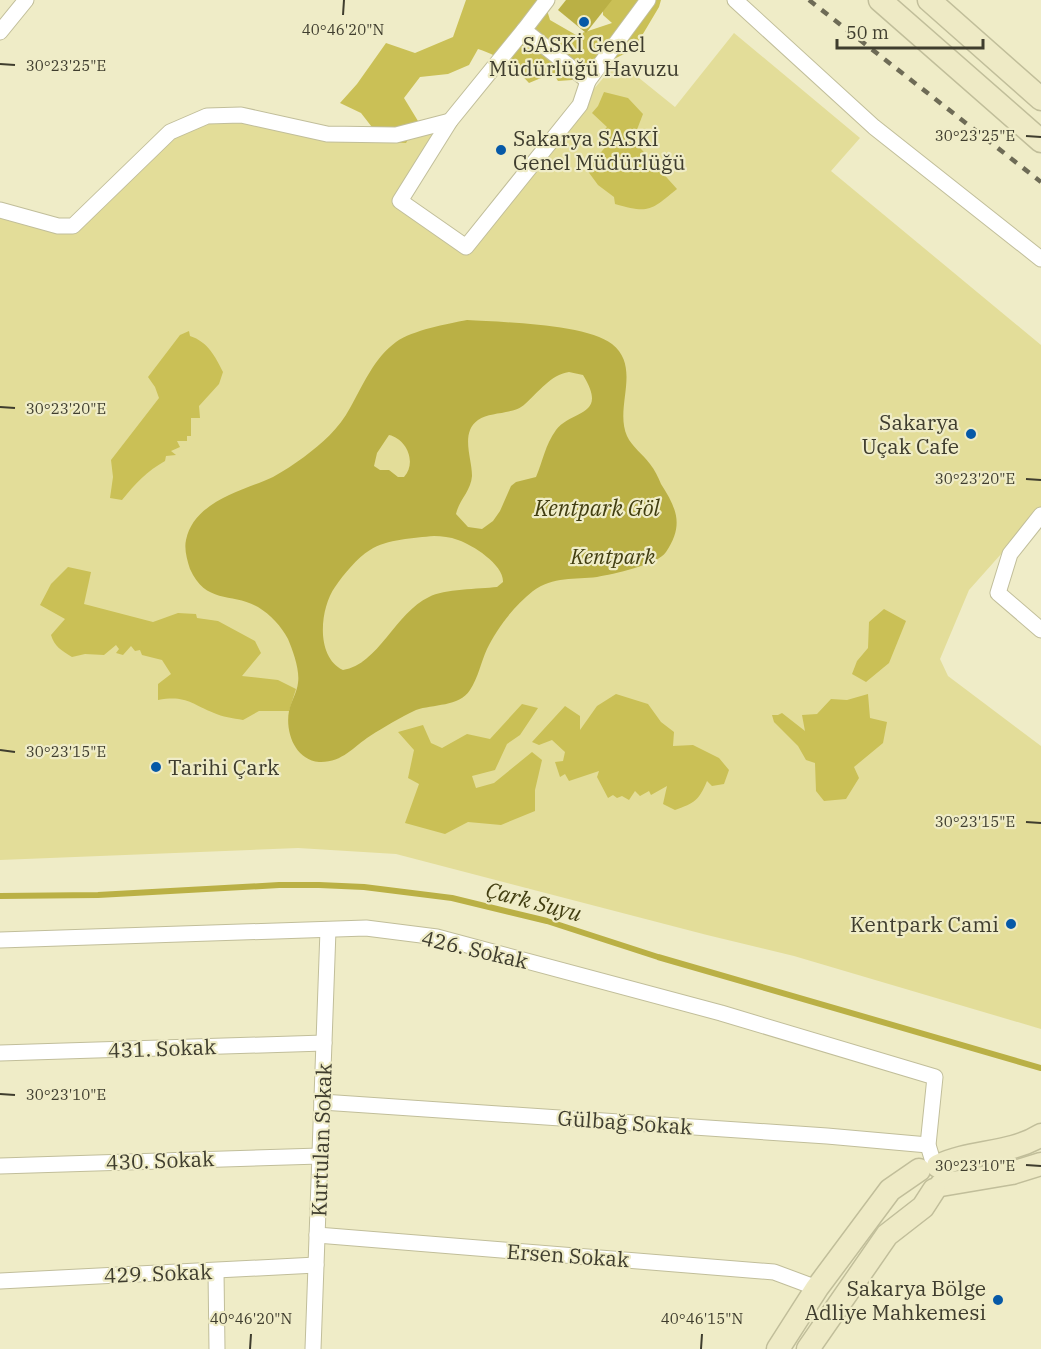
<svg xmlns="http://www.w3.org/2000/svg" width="1041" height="1349" font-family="'IBM Plex Serif',serif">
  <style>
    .green { fill: #e3dd99 }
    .forest { fill: #cac056 }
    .water { fill: #bab045; fill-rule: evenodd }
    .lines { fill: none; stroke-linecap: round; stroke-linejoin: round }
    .stream { stroke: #bab045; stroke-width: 6 }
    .street-casing { stroke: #c1be9a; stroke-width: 17 }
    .secondary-casing { stroke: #c1be9a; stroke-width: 25 }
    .street { stroke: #fff; stroke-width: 15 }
    .secondary { stroke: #eeeac5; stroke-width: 22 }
    .rail { stroke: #6e6b56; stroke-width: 4.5; stroke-dasharray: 8 8; stroke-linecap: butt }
    .ticks { fill: none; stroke: #3f3d2e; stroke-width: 2 }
    .poi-dot { fill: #0659a7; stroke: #efecc7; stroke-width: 2 }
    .labels { text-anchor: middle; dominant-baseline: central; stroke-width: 4.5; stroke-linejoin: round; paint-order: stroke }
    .poi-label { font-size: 21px; fill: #3f3d2e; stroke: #efecc7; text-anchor: end }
    .park-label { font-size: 21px; font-style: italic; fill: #413d10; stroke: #efecc7 }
    .street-label { font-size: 21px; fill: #3f3d2e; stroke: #efecc7 }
    .water-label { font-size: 22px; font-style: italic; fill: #413d10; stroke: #efecc7 }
    .ticks-label { font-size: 15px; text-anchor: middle; fill: #3f3d2e; stroke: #efecc7; stroke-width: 4.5; stroke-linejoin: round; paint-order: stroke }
  </style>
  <rect width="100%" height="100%" fill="#efecc7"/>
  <path class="green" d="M734,33L860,138L831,171L1041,345V509L969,590L940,659L948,676L1041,746V1029L794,956L707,935L396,854L298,848L0,860V218L58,226L73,225L170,132L207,116L327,134L450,121L400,201L466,247L580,105L618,61L675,107Z"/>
  <g class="forest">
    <path d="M466,0H544L550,20L576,35L612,23L603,15V0H661L659,7L634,49L572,80L558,81L553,73L529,83C514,66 499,56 478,49L469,65L448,74L420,77L404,98L418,121L406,143L387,142L375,131L361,113L340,103L357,84L386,43L415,53L453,37Z"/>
    <path d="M604,92L628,98L643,114L633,140L677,189C651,210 650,214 615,204L614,197L598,185L587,170L606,146L598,138L607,127L592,113L598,106Z"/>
    <path d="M189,331L190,336C208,342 215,356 223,372L219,384L199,406L200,418H191V436H187V441H177L180,447L171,451L176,455L166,456L165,461C147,471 135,484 122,500L110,498L113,477L111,460L159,398L155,387L148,377L180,335Z"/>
    <path d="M68,567L91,572L84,604L153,622L178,613L196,614L197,618L218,621L255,641L261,653L242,676L278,680L296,689L289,711H259L243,720C233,718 222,717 214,713C190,703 185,695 158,700V684L171,674L162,660L142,655L140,650L135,651L131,646L123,655L116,653L119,649L116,645L104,655L85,654L72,657C62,651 54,646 51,635L65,619L40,605L51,584Z"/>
    <path d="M884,609L906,621L889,663L866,682L852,674L857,661L868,648L869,622Z"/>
    <path d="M616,694L648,704L661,722L674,732L673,746L693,745L719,758L729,770L724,784L712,786L707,781C699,800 695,803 675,810L663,804L667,786L651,795L649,791L640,796L635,791L629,800L622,796L617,798L613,795L608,798L597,777L599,771L569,781L565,774L560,777L555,762L563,761L565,752L552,740L539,745L532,742L565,706L580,716V730L597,706Z"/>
    <path d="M868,694L870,718L887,722L883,743L854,767L859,778L846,799L824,801L816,791L815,763L806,760L798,746L774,722L772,715H778L782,713L805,731L802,715L817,714L831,699L847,700Z"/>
    <path d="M522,704L538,708L520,735L507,744L495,770L472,776L476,788L494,783L532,752L542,760L535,790V811L501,825L468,822L445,834L405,823L419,784L408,778L414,750L398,732L423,725L431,743L442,748L467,734L490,739Z"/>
  </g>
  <g class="water">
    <path d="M566,0H612L586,33L558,10Z"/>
    <path d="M467,320C501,322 587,324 612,344C642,368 614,407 627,436C632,447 643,454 650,464C655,470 658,477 661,484C677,509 684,525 666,552C657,565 613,574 597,577C575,580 553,576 533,591C515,605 497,628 487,649C481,662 478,678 470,690C459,707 433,704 416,710C401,717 384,727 370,736C353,747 342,763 319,762C295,760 285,732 289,711C291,702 297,692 298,683C300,670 293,651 288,639C281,626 271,615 258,607C232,592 206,605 190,569C187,560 184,549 186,540C194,501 243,491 273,477C284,471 294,464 304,457C322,443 339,429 350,408C363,385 374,358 396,342C413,330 447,324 467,320ZM569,372L583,375C609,417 572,409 556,430C545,445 543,461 536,477L516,482L511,486L500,511L493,521L482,529L468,527L456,514C459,500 471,491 472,476C472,458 460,433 478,420C491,411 514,415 525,404C539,392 550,375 569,372ZM389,435C407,439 417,463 404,477H398L389,470H380L374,466L377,453ZM434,536C442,536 450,537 458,540C473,545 504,565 503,582L497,587C479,589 444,589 429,597C396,612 378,665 343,670C315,657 320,608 335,587C344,574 357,558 370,550C387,539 414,538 434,536Z"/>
  </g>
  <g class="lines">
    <path class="stream" d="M0,896L98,895L279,885H319L364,887L452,898L547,921L658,957L1041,1068"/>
    <defs>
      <g id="street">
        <path d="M547,0L524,30L588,81L648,0"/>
        <path d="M735,0L874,127L1041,259"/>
        <path d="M524,30L450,121L400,201L466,247L580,105L588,81"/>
        <path d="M0,32L26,0"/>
        <path d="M0,210L58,226H73L170,132L207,116L241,115L327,134L396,135L450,121"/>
        <path d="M1041,515L1010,554L998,593L1041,630"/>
        <path d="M0,940L366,928L437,937L721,1013L935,1077L928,1145L934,1165"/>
        <path d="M0,1053L324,1043"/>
        <path d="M322,1102L827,1136L928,1145"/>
        <path d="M0,1166L320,1156"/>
        <path d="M317,1235L774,1272L817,1288"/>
        <path d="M216,1271L217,1349"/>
        <path d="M0,1281L316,1265"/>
        <path d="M313,1349L328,930"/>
      </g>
      <g id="secondary">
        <path d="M880,0L1041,141"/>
        <path d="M929,0L1041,99"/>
        <path d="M938,1166C971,1150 1009,1155 1041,1135"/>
        <path d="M941,1185L1012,1173L1041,1164"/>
        <path d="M778,1349L817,1288L890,1190L919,1170"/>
        <path d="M808,1349L887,1235L923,1207L934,1190"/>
      </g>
    </defs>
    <use href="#street" class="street-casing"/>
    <use href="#secondary" class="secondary-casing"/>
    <use href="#street" class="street"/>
    <use href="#secondary" class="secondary"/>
    <path class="rail" d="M809,0L1041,182"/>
  </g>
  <path class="ticks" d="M343,15L344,0M0,64L15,65M1026,136L1041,137M0,407L15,408M1026,479L1041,480M0,750L15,752M1026,822L1041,823M0,1094L15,1095M1026,1165L1041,1166M250,1349L251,1334M701,1349L702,1334"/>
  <g class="poi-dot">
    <circle cx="584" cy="22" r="6"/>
    <circle cx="501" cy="150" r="6"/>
    <circle cx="971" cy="434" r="6"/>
    <circle cx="156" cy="767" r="6"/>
    <circle cx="1011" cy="924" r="6"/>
    <circle cx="998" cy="1300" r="6"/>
  </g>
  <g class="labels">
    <g class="poi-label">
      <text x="584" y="44" text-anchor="middle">SASKİ Genel<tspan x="584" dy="24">Müdürlüğü Havuzu</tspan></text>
      <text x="513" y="138" text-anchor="start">Sakarya SASKİ<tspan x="513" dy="24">Genel Müdürlüğü</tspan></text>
      <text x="959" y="422">Sakarya<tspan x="959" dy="24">Uçak Cafe</tspan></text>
      <text x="168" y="767" text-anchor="start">Tarihi Çark</text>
      <text x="999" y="924">Kentpark Cami</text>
      <text x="986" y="1288">Sakarya Bölge<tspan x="986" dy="24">Adliye Mahkemesi</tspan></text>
    </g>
    <g class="park-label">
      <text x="613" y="556">Kentpark</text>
    </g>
    <g class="street-label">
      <text transform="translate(475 949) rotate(13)">426. Sokak</text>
      <text transform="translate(162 1048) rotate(-2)">431. Sokak</text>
      <text transform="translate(625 1122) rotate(4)">Gülbağ Sokak</text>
      <text transform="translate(321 1140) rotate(-88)">Kurtulan Sokak</text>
      <text transform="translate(160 1160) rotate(-2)">430. Sokak</text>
      <text transform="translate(568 1255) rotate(4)">Ersen Sokak</text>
      <text transform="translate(158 1273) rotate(-2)">429. Sokak</text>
    </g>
    <g class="water-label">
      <text x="597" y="507">Kentpark Göl</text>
      <text transform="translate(534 901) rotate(15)">Çark Suyu</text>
    </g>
  </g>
  <g class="ticks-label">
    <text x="343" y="35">40°46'20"N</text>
    <text x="66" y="71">30°23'25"E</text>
    <text x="975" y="141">30°23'25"E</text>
    <text x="66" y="414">30°23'20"E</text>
    <text x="975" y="484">30°23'20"E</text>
    <text x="66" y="757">30°23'15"E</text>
    <text x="975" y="827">30°23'15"E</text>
    <text x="66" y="1100">30°23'10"E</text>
    <text x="975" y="1171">30°23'10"E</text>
    <text x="251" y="1324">40°46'20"N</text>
    <text x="702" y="1324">40°46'15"N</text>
  </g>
  <path d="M837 39v9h146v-9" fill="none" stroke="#3f3d2e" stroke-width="3"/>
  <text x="846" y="39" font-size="18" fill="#3f3d2e" stroke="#efecc7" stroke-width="4.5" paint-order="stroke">50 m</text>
</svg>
